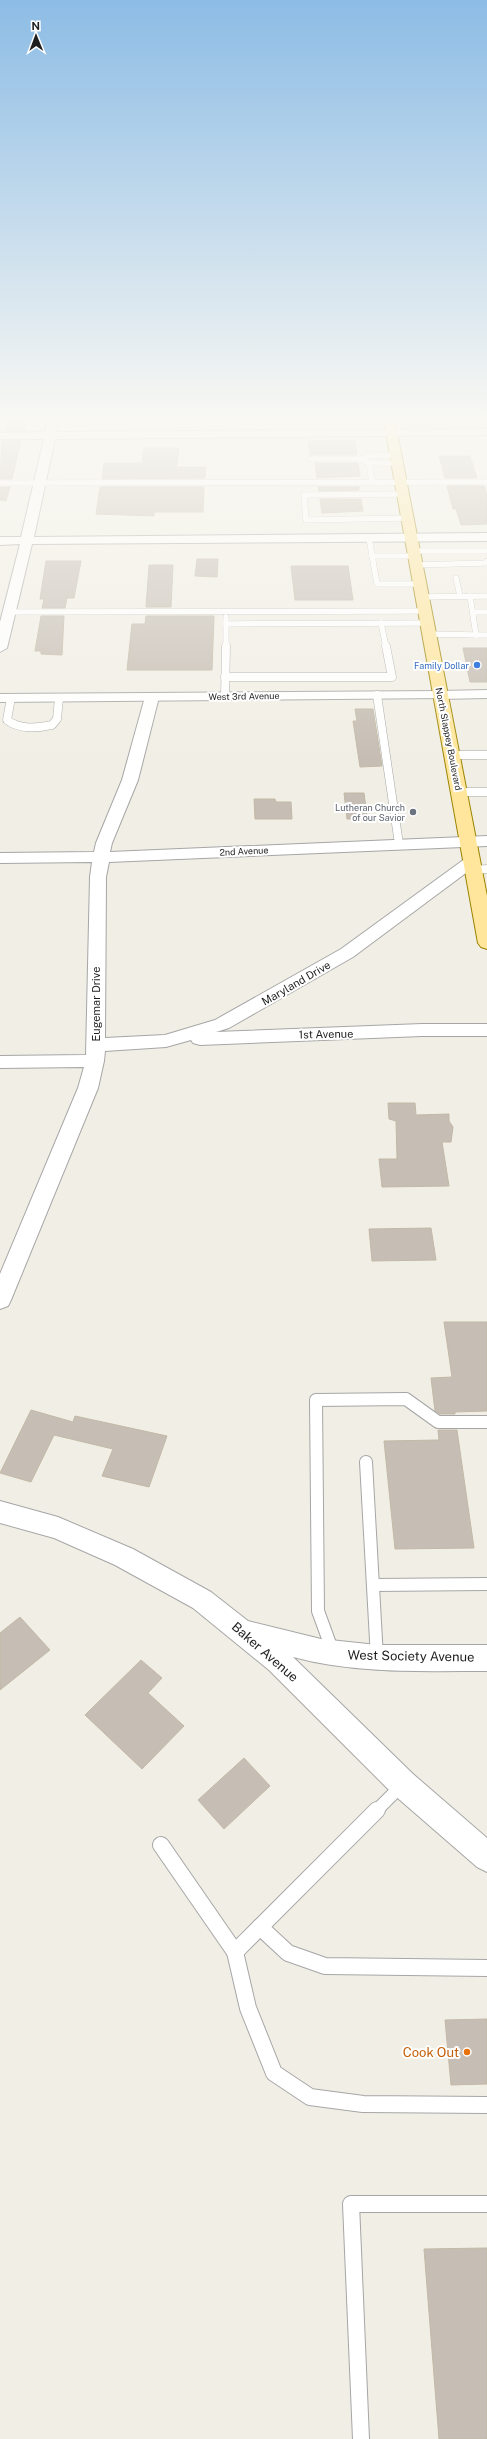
<svg xmlns="http://www.w3.org/2000/svg" width="487" height="2439" font-family="'Public Sans',sans-serif">
  <style>
    .building { fill: #c6beb4; stroke: #c3b8a6 }
    .lines { fill: none; stroke-linecap: round; stroke-linejoin: round }
    .service-far3-casing { stroke: #a6a6a6; stroke-width: 6 }
    .service-far2-casing { stroke: #a6a6a6; stroke-width: 9 }
    .service-far1-casing { stroke: #a6a6a6; stroke-width: 14 }
    .service-casing { stroke: #a6a6a6; stroke-width: 18 }
    .minor-casing { stroke: #a6a6a6; stroke-width: 2 }
    .tertiary-casing { stroke: #a6a6a6; stroke-width: 2 }
    .primary-casing { stroke: #9b8300; stroke-width: 2 }
    .service-far3 { stroke: #fff; stroke-width: 5.5 }
    .service-far2 { stroke: #fff; stroke-width: 8 }
    .service-far1 { stroke: #fff; stroke-width: 12 }
    .service { stroke: #fff; stroke-width: 16 }
    .minor { fill: #fff; fill-rule: evenodd }
    .tertiary { fill: #fff; fill-rule: evenodd }
    .primary { fill: #ffe69c; fill-rule: evenodd }
    .shop-dot { fill: #3f7fe0; stroke: #fff; stroke-width: 1.5 }
    .worship-dot { fill: #6b7280; stroke: #fff; stroke-width: 1.5 }
    .food-dot { fill: #e8710a; stroke: #fff; stroke-width: 1.5 }
    .labels { text-anchor: middle; dominant-baseline: central; stroke-width: 4; stroke-linejoin: round; paint-order: stroke }
    .far-shop-label { font-size: 9px; fill: #366cbe; stroke: #fff; text-anchor: end }
    .far-street-label { font-size: 9px; fill: #1f1f1f; stroke: #fff }
    .far-worship-label { font-size: 9px; fill: #5b616d; stroke: #fff; text-anchor: end }
    .street-label { font-size: 11px; fill: #1f1f1f; stroke: #fff }
    .near-street-label { font-size: 13px; fill: #1f1f1f; stroke: #fff }
    .near-food-label { font-size: 13px; fill: #c56008; stroke: #fff; text-anchor: end }
  </style>
  <rect width="100%" height="100%" fill="#f1efe5"/>
  <g class="building">
    <path d="M9,417H27L24,431H5Z"/>
    <path d="M2,440H21L12,479H0Z"/>
    <path d="M308,441H355L357,455H310Z"/>
    <path d="M144,448H179L177,467H206L205,478L102,479L104,463H142Z"/>
    <path d="M439,456H470L477,478H445Z"/>
    <path d="M315,463H358L360,476L317,478Z"/>
    <path d="M447,486H484L487,495V524L461,525L456,509H453Z"/>
    <path d="M0,487H10L6,501L0,500Z"/>
    <path d="M100,487H204L203,512H154V516L96,514Z"/>
    <path d="M318,487H359V490L319,491Z"/>
    <path d="M320,499H361L363,511L322,513Z"/>
    <path d="M197,559H218L217,577L195,576Z"/>
    <path d="M46,561H81L74,598H67L65,608H42L44,599H40Z"/>
    <path d="M149,565H173L171,607H146Z"/>
    <path d="M291,566H348L353,600H295Z"/>
    <path d="M41,616H64L62,655L41,654V651H35Z"/>
    <path d="M146,616H214L212,670H127L132,624H145Z"/>
    <path d="M463,648H487V682H470Z"/>
    <path d="M355,709H373L382,766L360,767L353,721H357Z"/>
    <path d="M344,793H364L367,816H364V819H347Z"/>
    <path d="M254,799H275L276,802H291L292,819H255Z"/>
    <path d="M388,1103H415L416,1115L449,1114V1121L453,1127L451,1142H442L449,1186L382,1187L379,1159H397L396,1121L389,1119Z"/>
    <path d="M431,1228L436,1260L372,1261L369,1229Z"/>
    <path d="M444,1322H487V1411L455,1412V1414H440L435,1411L431,1378L452,1377Z"/>
    <path d="M31,1410L73,1422L75,1416L167,1436L149,1487L102,1476L113,1449L54,1435L31,1482L0,1473Z"/>
    <path d="M438,1430H457L474,1548L395,1549L384,1441L439,1440Z"/>
    <path d="M20,1617L50,1650L0,1690V1633Z"/>
    <path d="M141,1660L162,1678L148,1693L184,1726L142,1769L85,1715Z"/>
    <path d="M244,1758L270,1786L224,1829L198,1800Z"/>
    <path d="M487,2019V2084L451,2085L445,2020Z"/>
    <path d="M487,2248V2439H439L424,2249Z"/>
  </g>
  <g class="lines">
    <defs>
      <g id="service-far3">
        <path d="M311,459H361L368,456L395,455"/>
        <path d="M361,459L369,463H396"/>
        <path d="M369,463L372,483"/>
        <path d="M0,483L487,482"/>
        <path d="M402,494L304,495L306,520L407,518"/>
        <path d="M369,538L377,584H419"/>
        <path d="M413,551H487"/>
        <path d="M372,556H414"/>
        <path d="M416,565L486,563L487,561"/>
        <path d="M456,578L460,596"/>
        <path d="M422,597L487,596"/>
        <path d="M9,612L424,611"/>
        <path d="M473,612H487"/>
        <path d="M381,623L386,647"/>
        <path d="M226,624L426,623"/>
        <path d="M429,634L476,635L470,596"/>
        <path d="M476,635H487"/>
        <path d="M226,647V617"/>
      </g>
      <g id="service-far2">
        <path d="M225,677H392L386,646"/>
        <path d="M377,695L399,844"/>
        <path d="M225,697L226,646"/>
        <path d="M11,698L7,720C20,730 37,728 52,725L57,719L59,698"/>
        <path d="M451,755H487"/>
        <path d="M459,792H487"/>
        <path d="M473,870L487,869"/>
      </g>
      <g id="service-far1">
        <path d="M366,1462L377,1658"/>
        <path d="M373,1585L487,1584"/>
        <path d="M333,1652L318,1611L316,1400L406,1399L438,1422H487"/>
        <path d="M376,1811L402,1785"/>
      </g>
      <g id="service">
        <path d="M377,1810L235,1952L248,2008L274,2073L310,2097L363,2104L487,2105"/>
        <path d="M161,1845L235,1952"/>
        <path d="M260,1927L288,1953L325,1966L487,1968"/>
        <path d="M361,2439L351,2204H487"/>
      </g>
      <g id="minor">
        <path d="M49,417H59L56,432L487,429V435L55,439L34,537L487,533V541L32,544L7,648L0,652V622L20,544L0,545V537H21L44,439H0V433L45,432Z"/>
        <path d="M487,690V698L440,699L433,695L440,691Z"/>
        <path d="M152,693L159,697L138,780L112,843L110,852L487,836V846L109,862L106,877L105,1038L165,1035L215,1020L341,949L466,858H478L480,861L478,864L353,957L229,1028L216,1032L422,1024H487V1036H422L200,1045L193,1043L191,1040L166,1047L105,1051L104,1061L98,1088L11,1300L8,1306L0,1309V1274L78,1088L84,1067L0,1068V1056L86,1055L90,877L92,862L0,863V853L94,852L96,843L122,780L145,697Z"/>
        <path d="M0,1501L58,1517L133,1549L211,1592L248,1621L321,1639L377,1645H487V1671C422,1671 356,1674 293,1657L413,1774L487,1838V1872L477,1867L393,1794L269,1670L193,1608L115,1565L54,1538L0,1523Z"/>
      </g>
      <path id="tertiary" d="M440,691L447,695L445,698L0,702V694Z"/>
      <path id="primary" d="M383,417H394L487,896V949L481,947L478,943Z"/>
    </defs>
    <use href="#service-far3" class="service-far3-casing"/>
    <use href="#service-far2" class="service-far2-casing"/>
    <use href="#service-far1" class="service-far1-casing"/>
    <use href="#service" class="service-casing"/>
    <use href="#minor" class="minor-casing"/>
    <use href="#tertiary" class="tertiary-casing"/>
    <use href="#primary" class="primary-casing"/>
    <use href="#service-far3" class="service-far3"/>
    <use href="#service-far2" class="service-far2"/>
    <use href="#service-far1" class="service-far1"/>
    <use href="#service" class="service"/>
    <use href="#minor" class="minor"/>
    <use href="#tertiary" class="tertiary"/>
    <use href="#primary" class="primary"/>
  </g>
  <linearGradient id="sky" x2="0" y2="1"><stop stop-color="#8cbce5"/><stop offset="0.55" stop-color="#f9f8f3"/><stop offset="1" stop-color="#f9f8f3" stop-opacity="0"/></linearGradient>
  <rect width="487" height="759" fill="url(#sky)"/>
  <circle class="shop-dot" cx="477" cy="665" r="4"/>
  <circle class="worship-dot" cx="413" cy="812" r="4"/>
  <circle class="food-dot" cx="467" cy="2052" r="4"/>
  <g class="labels">
    <g class="far-shop-label">
      <text x="469" y="665">Family Dollar</text>
    </g>
    <g class="far-street-label">
      <text transform="translate(244 696) rotate(-1)">West 3rd Avenue</text>
      <text transform="translate(449 739) rotate(79)">North Slappey Boulevard</text>
      <text transform="translate(244 851) rotate(-3)">2nd Avenue</text>
    </g>
    <g class="far-worship-label">
      <text x="405" y="807">Lutheran Church<tspan x="405" dy="10">of our Savior</tspan></text>
    </g>
    <g class="street-label">
      <text transform="translate(296 983) rotate(-30)">Maryland Drive</text>
      <text transform="translate(96 1004) rotate(-90)">Eugemar Drive</text>
      <text transform="translate(326 1034) rotate(-1)">1st Avenue</text>
    </g>
    <g class="near-street-label">
      <text transform="translate(265 1652) rotate(41)">Baker Avenue</text>
      <text transform="translate(411 1656) rotate(1)">West Society Avenue</text>
    </g>
    <g class="near-food-label">
      <text x="459" y="2052">Cook Out</text>
    </g>
  </g>
  <g transform="translate(36 36) rotate(359)" stroke="#ffffff" stroke-width="3" paint-order="stroke">
  <path d="M0-3L7 15L0 10L-7 15Z" fill="#1f1f1f"/>
  <text y="-6" font-size="11" font-weight="bold" text-anchor="middle" fill="#1f1f1f">N</text>
  </g>
</svg>
